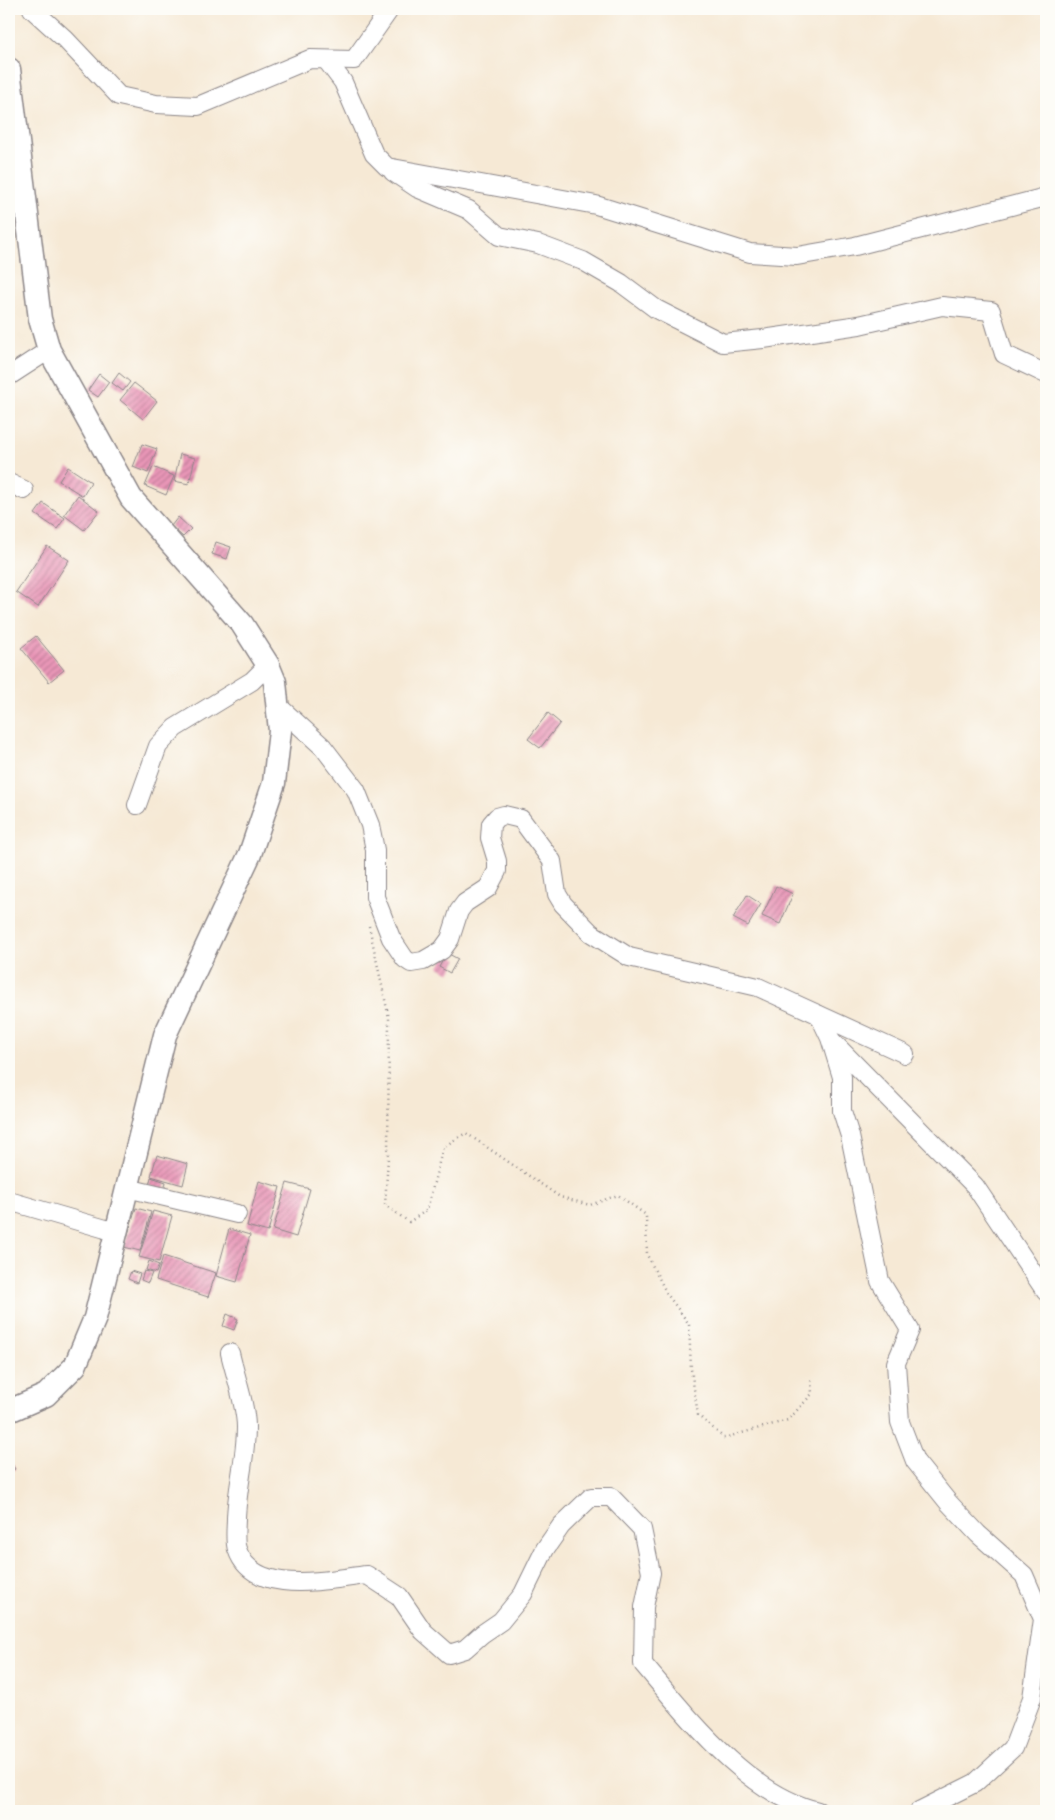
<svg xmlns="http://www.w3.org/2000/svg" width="1055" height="1820" font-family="'Indie Flower',sans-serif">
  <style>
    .building { fill: url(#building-hatch) }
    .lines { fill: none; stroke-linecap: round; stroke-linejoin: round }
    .minor-casing { stroke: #8c8688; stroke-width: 20 }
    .major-casing { stroke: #8c8688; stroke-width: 25 }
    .path { stroke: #8c8688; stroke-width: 2.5; stroke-dasharray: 1 4; stroke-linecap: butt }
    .minor { stroke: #fff; stroke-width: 18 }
    .major { stroke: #fff; stroke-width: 22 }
  </style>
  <defs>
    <pattern id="building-hatch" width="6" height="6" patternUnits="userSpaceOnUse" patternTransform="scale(1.25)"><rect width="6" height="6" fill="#e996b7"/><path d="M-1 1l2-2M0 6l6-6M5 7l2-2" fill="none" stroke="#bc7a96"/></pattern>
  </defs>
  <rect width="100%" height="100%" fill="#fdfcf7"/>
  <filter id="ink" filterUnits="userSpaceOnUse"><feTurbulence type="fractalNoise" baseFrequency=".02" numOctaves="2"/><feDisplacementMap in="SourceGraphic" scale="10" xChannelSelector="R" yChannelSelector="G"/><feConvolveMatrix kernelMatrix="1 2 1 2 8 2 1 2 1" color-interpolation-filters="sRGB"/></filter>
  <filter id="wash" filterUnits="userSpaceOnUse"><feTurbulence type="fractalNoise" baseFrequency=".0096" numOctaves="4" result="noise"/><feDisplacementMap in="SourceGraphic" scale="20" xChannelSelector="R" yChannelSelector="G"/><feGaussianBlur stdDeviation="1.12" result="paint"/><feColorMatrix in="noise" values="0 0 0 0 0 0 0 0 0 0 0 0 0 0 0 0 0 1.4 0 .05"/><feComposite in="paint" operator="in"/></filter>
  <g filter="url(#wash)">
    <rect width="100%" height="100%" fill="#f6e9d5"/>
    <g id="blocks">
      <g class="building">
        <path d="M119,373L130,382L123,391L112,383Z"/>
        <path d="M99,374L109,382L98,397L88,390Z"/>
        <path d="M134,383L157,401L143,419L120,400Z"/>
        <path d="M142,444L157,449L148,473L133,467Z"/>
        <path d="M180,454L195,458L189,484L174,481Z"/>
        <path d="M68,467L91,482L83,496L59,481Z"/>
        <path d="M153,467L174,476L166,495L145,486Z"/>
        <path d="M78,495L99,511L84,530L64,515Z"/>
        <path d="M43,503L65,518L57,529L35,514Z"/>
        <path d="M178,517L191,529L183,537L171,526Z"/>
        <path d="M216,542L231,547L227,559L212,554Z"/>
        <path d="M47,546L69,560L38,607L16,592Z"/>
        <path d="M36,636L64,670L49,682L21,648Z"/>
        <path d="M548,713L560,723L540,748L528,739Z"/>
        <path d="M776,886L793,894L780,924L762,916Z"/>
        <path d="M747,895L761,904L748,926L733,918Z"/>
        <path d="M447,953L458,959L450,973L439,967Z"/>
        <path d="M157,1155L188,1164L183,1185L151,1176Z"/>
        <path d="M151,1177L166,1182L164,1191L149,1186Z"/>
        <path d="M259,1181L280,1187L268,1232L247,1226Z"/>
        <path d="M287,1183L310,1189L296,1237L273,1230Z"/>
        <path d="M136,1208L151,1212L140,1251L124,1247Z"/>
        <path d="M153,1211L172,1216L159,1262L139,1257Z"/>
        <path d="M229,1229L250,1235L237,1282L216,1276Z"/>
        <path d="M163,1256L216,1273L208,1297L156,1280Z"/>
        <path d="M149,1261L159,1265L156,1273L146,1270Z"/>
        <path d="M131,1271L140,1274L137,1283L128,1279Z"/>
        <path d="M144,1271L152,1273L148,1283L141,1280Z"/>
        <path d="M227,1314L238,1319L234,1330L223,1326Z"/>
        <path d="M9,1459L15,1469L9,1473Z"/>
      </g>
    </g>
  </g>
  <g filter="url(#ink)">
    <use href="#blocks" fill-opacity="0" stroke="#8c8688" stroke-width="1"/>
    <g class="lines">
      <defs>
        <g id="minor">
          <path d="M32,9L65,39L119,96L156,104L198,106L310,59L354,60L390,9"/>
          <path d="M327,61L343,82L374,154L387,167L596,205L750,253L797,256L855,246L1046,197"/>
          <path d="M393,172L417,188L469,210L499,236L538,244L583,261L621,283L656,309L723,343L763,339L859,325L942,306L991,311L1004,354L1046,374"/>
          <path d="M9,376L49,350"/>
          <path d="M9,483L24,490"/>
          <path d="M277,705L323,747L356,790L370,825L375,850V897L391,938L405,959L411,963L423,961L442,950L450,939L459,911L465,903L488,888L497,871V861L490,838L491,824L497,817L504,815L521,819L552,861L557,894L563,904L591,933L629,957L758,987L905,1054"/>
          <path d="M137,805L158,746L175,728L252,681L268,665"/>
          <path d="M819,1015L830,1038L842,1077V1111L850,1136L880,1281L910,1330L896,1363L900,1422L915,1461L948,1502L978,1534L1024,1575L1043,1619L1032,1698L1013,1748L975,1783L919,1811"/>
          <path d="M832,1041L975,1186L1046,1292"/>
          <path d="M127,1188L237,1214"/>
          <path d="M9,1201L116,1232"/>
          <path d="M230,1353C235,1375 246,1406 246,1427C246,1458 237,1488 236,1518C236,1527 234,1541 237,1549C253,1598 329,1579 367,1575L399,1596L423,1631L449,1654L465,1649L482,1634L501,1621L523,1594L545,1549L561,1526L591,1497H611L642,1529L651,1573L644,1607L643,1664C689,1718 747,1794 818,1811"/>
        </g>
        <path id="major" d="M9,69L40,319L49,350L131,498L242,624L268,665L275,682L280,731L274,783L250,854L165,1035L95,1318L75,1366L46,1395L9,1411"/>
      </defs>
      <use href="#minor" class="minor-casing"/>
      <use href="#major" class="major-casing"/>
      <path class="path" d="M369,926L389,1018L388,1157L385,1205L409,1222L427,1210L443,1147L466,1133L560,1197L590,1205L618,1195L646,1215L647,1255L667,1294L689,1324L691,1369L698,1415L724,1438L788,1420L812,1394L811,1377"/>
      <use href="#minor" class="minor"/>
      <use href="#major" class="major"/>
    </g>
  </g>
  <rect width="1055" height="1820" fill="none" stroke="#fdfcf7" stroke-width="30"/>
</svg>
